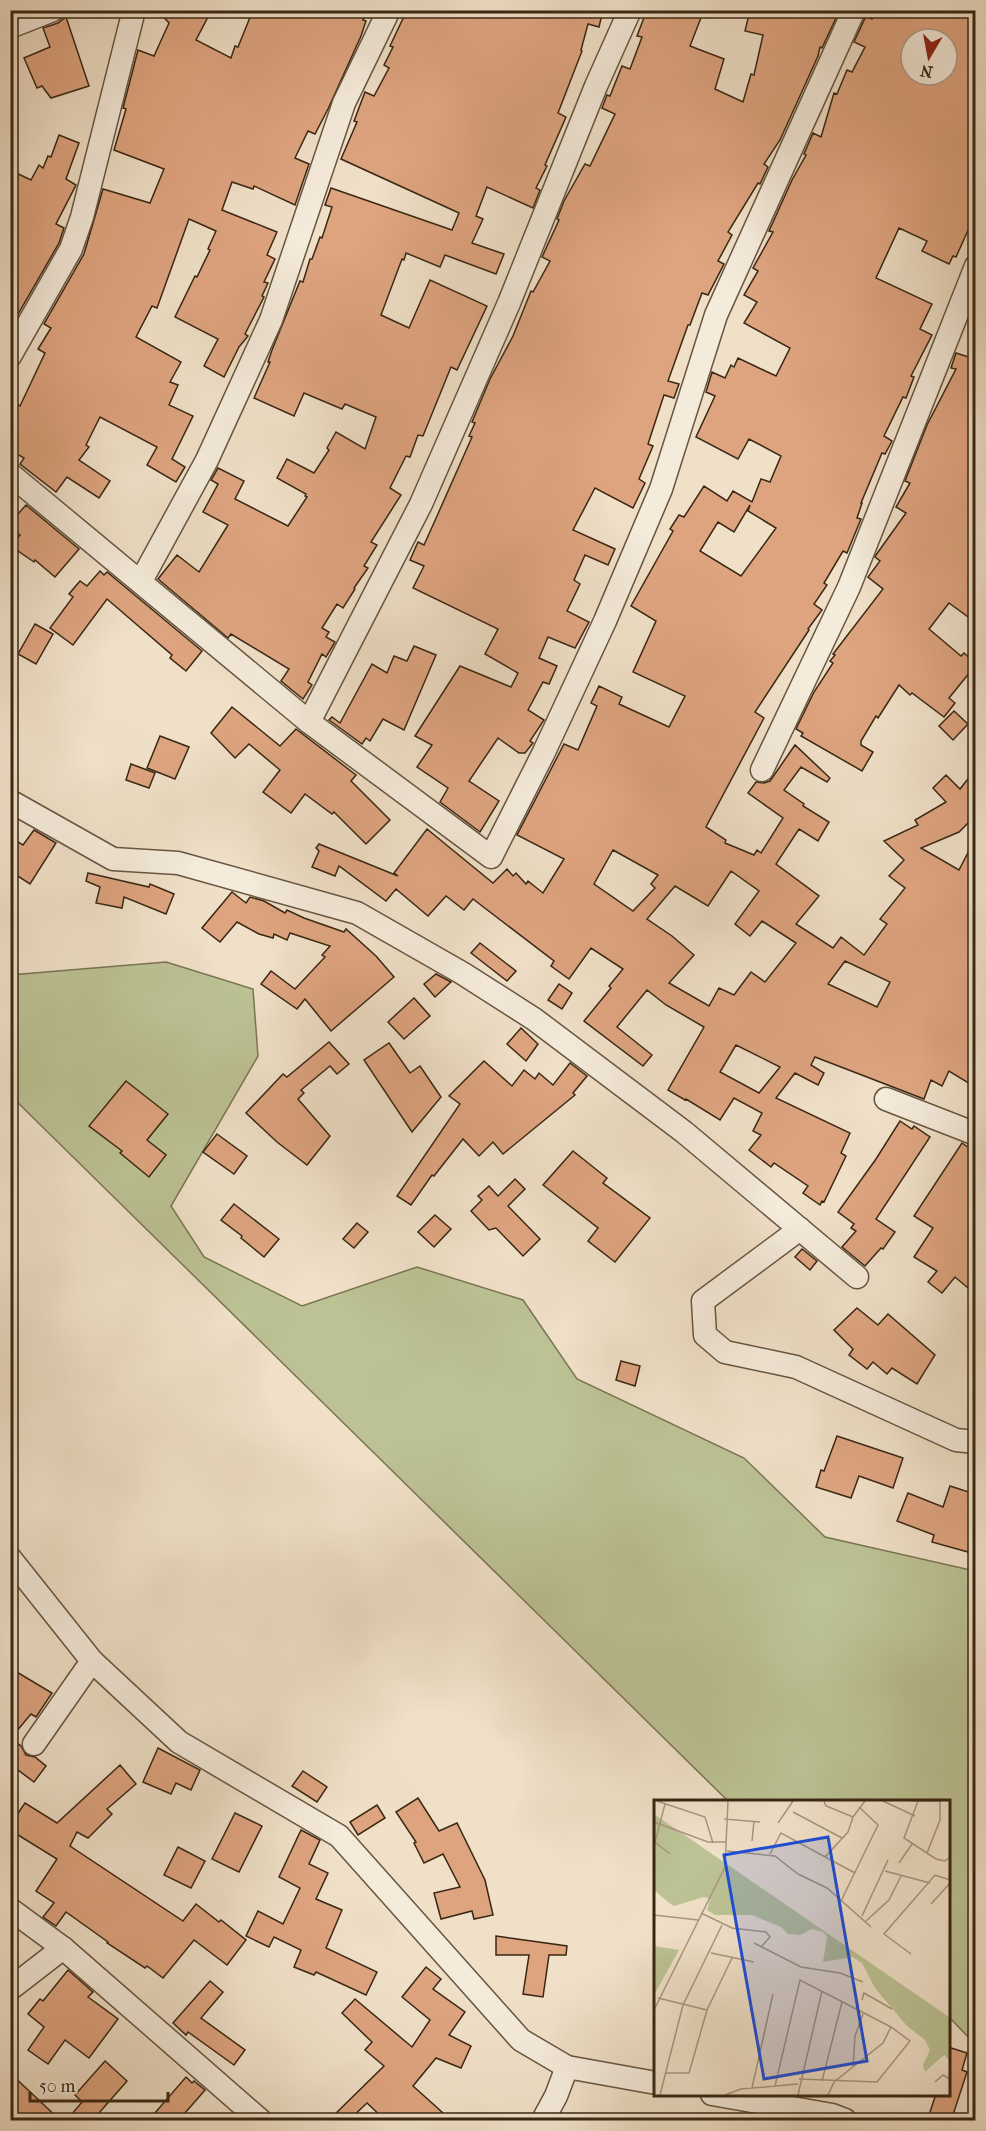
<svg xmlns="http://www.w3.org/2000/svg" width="986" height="2131" font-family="'IM FELL French Canon',serif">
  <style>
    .green { fill: #bcc294; stroke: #7a7454; stroke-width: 1.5 }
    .building { fill: #dea480; stroke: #392713; stroke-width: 1.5; fill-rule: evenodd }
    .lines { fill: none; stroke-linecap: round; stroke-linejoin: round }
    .street-casing { stroke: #675540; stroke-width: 25 }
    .street { stroke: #f5ebdb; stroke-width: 22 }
    .inset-road { fill: none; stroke: #a79680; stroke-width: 1.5 }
    .view { fill: #1d4ed8; fill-opacity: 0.15; stroke: #1d4ed8; stroke-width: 3 }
    .inset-edge { fill: none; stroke: #392713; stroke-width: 3 }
  </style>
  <rect width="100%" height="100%" fill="#f0e0c8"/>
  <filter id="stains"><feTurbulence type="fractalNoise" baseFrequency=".00333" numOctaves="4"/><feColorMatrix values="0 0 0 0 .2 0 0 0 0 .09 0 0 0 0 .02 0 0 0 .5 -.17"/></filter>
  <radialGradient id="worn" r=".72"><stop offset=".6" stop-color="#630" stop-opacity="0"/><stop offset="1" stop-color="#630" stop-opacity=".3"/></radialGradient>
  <path class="green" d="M166,962L253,989L258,1056L171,1206L204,1257L302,1306L417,1267L523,1300L577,1379L744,1458L825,1537L975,1571V2044L949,2017L948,1801H728L11,1096L10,975Z"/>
  <g class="building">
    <path d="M157,10H196L208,17L196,40L231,58L235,46L238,47L253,10H368L363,20L366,21L361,36L328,109L315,134L308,131L295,158L309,164L295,205L254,186L253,189L232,182L222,210L277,232L267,255L275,259L264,282L268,283L262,296L264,297L245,334L248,336L239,347L224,377L204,366L218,339L175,317L195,276L197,277L210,250L208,249L216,231L189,219L157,308L152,306L136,337L181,362L170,382L178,385L169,405L193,416L172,459L185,467L176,482L147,465L157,447L100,417L86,445L89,447L79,460L110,481L99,498L67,477L56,492L20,464L24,458L10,450V400L20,406L45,353L38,349L51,328L44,324L84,254L103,189L150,203L164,169L114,150L126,109L123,108L138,50L154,56L169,23Z"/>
    <path d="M407,10H603L599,27L588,24L581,50L582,51L558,113L566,117L545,165L547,166L536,188L540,190L533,208L487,187L476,216L483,219L472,243L504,254L496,274L445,255L440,267L406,253L404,260L402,259L381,315L409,328L430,280L487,306L457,370L451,367L423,436L418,435L410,457L406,456L390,488L401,495L371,542L377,545L364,566L368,568L354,588L355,589L343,608L337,604L322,628L329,632L326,637L335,642L326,657L322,654L308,682L312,685L303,699L281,681L289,669L231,634L228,638L158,579L177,555L199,572L228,525L203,512L218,484L211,480L218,468L244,481L235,499L288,526L307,497L305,496L306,494L277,478L287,459L314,473L329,450L327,448L336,432L365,449L376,417L345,404L342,409L304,393L294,416L254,398L270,362H268L272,350L300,281L303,282L310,259H312L320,237L322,238L332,207L325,205L331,188L452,230L459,213L341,159L357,122L354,121L365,92L374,96L389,68L384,65L393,47L390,46Z"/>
    <path d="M647,10H704L690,46L724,59L715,89L743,102L751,74L754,75L763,35L745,31L750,10H837L835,20L822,48L820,47L818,56L780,140L764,164L768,167L760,184L758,183L728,232L732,235L718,261L724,264L708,295L702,293L690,325H688L668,381L679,384L674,398L664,395L648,444L653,446L639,479L645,483L633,508L595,488L573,530L615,549L608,565L585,555L574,580L580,584L567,611L589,622L575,648L548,637L539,658L557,666L549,684L543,682L528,710L544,720L530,741L533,743L525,753H519L498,738L469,781L499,801L480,832L440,802L448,788L417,767L432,745L415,736L460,666L511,687L518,673L485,654L498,629L413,588L424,566L410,560L418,542L424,545L437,516L472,437L469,436L475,423L472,422L490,379L513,336L531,291L533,292L550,261L542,257L559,220L557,219L564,201L585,164L590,166L615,114L602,108L607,95L610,96L622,66L630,69L642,37L637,36Z"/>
    <path d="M875,10H975V229L970,226L956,257L953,256L949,264L922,251L927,241L899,228L876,278L932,304L920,329L932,335L911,376L914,377L906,398L903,397L884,436L892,441L885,454L882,453L861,503H862L857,518L861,519L847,553L843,551L824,583L827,585L814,604L822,610L808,629L809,630L755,712L764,718L706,827L726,840L725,843L754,855L757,850L761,853L783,818L748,793L756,782L764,783L770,781L795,745L830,778L827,782L801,767L784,790L804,804L803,806L829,822L818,841L799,829L776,864L819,896L796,924L833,948L841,937L864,955L887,924L880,919L905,888L889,876L904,860L884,841L918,825L915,820L946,802L933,788L946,775L960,789L975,770V816L959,832L921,848L959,870L975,839V1087L949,1071L942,1086L931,1080L924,1099L815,1057L811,1065L824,1073L818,1085L795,1073L776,1098L850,1133L841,1153L846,1156L824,1202L822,1201L820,1205L803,1193L808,1186L774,1163L771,1167L749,1150L761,1135L753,1131L762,1113L734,1098L720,1120L686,1099L685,1100L668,1090L704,1027L666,1005L647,990L617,1027L652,1055L643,1066L584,1021L611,988L609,986L623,969L591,948L569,979L551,966L554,961L473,899L464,910L446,896L428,916L396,889L386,901L339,866L335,876L312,867L319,851L316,848L319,844L398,876L394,873L427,829L493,883L507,869L513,876L516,873L526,884L528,881L543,893L564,859L517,835L564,744L578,750L597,706L591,703L599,686L622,697L619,704L669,727L685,696L633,672L656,621L631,606L673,531L670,529L679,515L684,517L704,486L727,501L733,491L752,502L761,479L770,482L781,456L749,439L738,459L696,437L715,396L706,392L712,372L725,378L731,365L734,367L738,358L776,376L790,348L744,323L757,302L744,295L758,271L753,268L773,232L769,231L792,180L806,155L804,154L813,133L821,137L834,93L837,94L847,70L852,72L865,47L854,42L866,16L872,19ZM911,39H947V75H911ZM750,505L748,511L776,528L741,576L700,551L718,522L734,532ZM613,850L658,875L651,884L655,888L633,911L594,884ZM731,871L759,891L735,924L750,936L762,921L796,943L765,982L751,972L734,995L719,988L709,1006L669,983L694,955L672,936L647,919L675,886L708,906ZM845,961L890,982L877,1007L828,984ZM736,1045L780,1067L759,1093L720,1072Z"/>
    <path d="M66,17L89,86L51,98L42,86L37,88L24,58L50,47L43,28L58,23Z"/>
    <path d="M59,135L79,143L66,179L76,185L56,224L64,228L59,243L10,328V170L31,180L39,165L43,168L48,156L51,157Z"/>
    <path d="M956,353L975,359V622L949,603L929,629L961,656L964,653L975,663V666L949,698L955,703L944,717L912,693L910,695L899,685L878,718L876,716L861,741V745L873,752L862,771L801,736L803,733L796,729L814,692L833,663L830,661L835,655L833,654L883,589L868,577L880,561L875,557L876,555L906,513L896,507L910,483L905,481L927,425L956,369L951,368Z"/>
    <path d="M26,505L79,549L55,577L35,560L34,562L11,546L20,535L10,526V523Z"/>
    <path d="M100,571L104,575L107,572L202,651L186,671L170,658L172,655L107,599L73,645L50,628L73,597L69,594L80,581L87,586Z"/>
    <path d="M35,624L53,634L36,664L18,654Z"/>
    <path d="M414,646L436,655L404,730L383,719L370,741L366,738L362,744L329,720L332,717L340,723L372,664L387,673L394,656L407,661Z"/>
    <path d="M232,707L280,746L296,729L356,775L351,781L390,820L366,844L334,812L332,814L305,794L291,813L263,792L280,770L249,744L235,758L211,733Z"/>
    <path d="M954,711L968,724L953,740L939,726Z"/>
    <path d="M160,736L189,747L175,779L147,768Z"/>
    <path d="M131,764L155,773L149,788L126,780Z"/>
    <path d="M34,830L56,843L30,884L10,871V837L23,845Z"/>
    <path d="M88,873L149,887L150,884L174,894L166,914L124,897L122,908L96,903L100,887L86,881Z"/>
    <path d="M232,892L246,903L250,897L264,901L285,913L287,910L304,918L344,932L346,929L376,956L394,977L331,1031L305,999L297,1009L261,984L271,971L295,989L325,957L322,955L330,946L290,933L287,940L274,934L273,938L259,934L237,922L220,942L202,928Z"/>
    <path d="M480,943L516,971L507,981L471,953Z"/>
    <path d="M436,974L451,982L435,997L424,984Z"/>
    <path d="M559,984L572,993L562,1009L548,1000Z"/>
    <path d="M414,998L430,1016L404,1039L388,1022Z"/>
    <path d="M521,1028L538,1044L526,1061L507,1044Z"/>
    <path d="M329,1042L349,1064L337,1074L330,1066L301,1090L304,1093L298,1099L330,1136L307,1165L277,1142L246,1113L283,1074L287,1077Z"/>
    <path d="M389,1043L410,1073L420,1066L441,1097L412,1132L364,1060Z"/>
    <path d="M484,1061L512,1086L524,1070L535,1079L539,1073L553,1085L570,1063L587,1076L573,1093L575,1095L503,1154L493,1142L479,1156L463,1139L434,1176L432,1175L411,1205L397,1196L460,1104L449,1096Z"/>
    <path d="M126,1081L168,1114L147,1140L166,1155L149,1177L120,1153L122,1151L89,1126Z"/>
    <path d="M900,1121L912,1129L914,1126L930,1137L876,1219L895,1232L883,1249L881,1248L865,1266L842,1247L856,1231L851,1228L854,1224L838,1212L876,1159Z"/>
    <path d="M217,1134L247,1156L234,1174L203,1152Z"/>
    <path d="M962,1143L975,1152V1294L955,1277L942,1293L928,1282L937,1271L914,1257L933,1228L914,1216Z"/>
    <path d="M573,1151L607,1178L603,1183L650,1218L615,1262L588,1241L598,1228L543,1185Z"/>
    <path d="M515,1179L525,1189L508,1206L540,1239L523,1256L496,1228L489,1230L471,1211L482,1200L478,1196L489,1186L498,1196Z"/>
    <path d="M234,1204L279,1239L264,1257L241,1238L242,1236L221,1220Z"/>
    <path d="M435,1215L451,1229L434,1247L418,1232Z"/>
    <path d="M357,1223L368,1232L354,1248L343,1239Z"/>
    <path d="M802,1249L817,1261L810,1270L795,1257Z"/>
    <path d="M857,1308L878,1325L888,1314L935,1355L917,1384L892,1368L887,1374L873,1362L867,1369L849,1355L853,1349L834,1330Z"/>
    <path d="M621,1361L640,1366L635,1386L616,1380Z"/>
    <path d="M837,1436L903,1458L893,1488L859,1476L851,1498L816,1487L821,1470L824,1471Z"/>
    <path d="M950,1486L975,1494V1554L932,1542L934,1535L897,1521L908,1493L943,1507Z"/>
    <path d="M10,1668L52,1693L36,1717L31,1714L11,1738L21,1746L26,1755L35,1757L46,1766L34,1782L10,1764Z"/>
    <path d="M158,1748L200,1770L191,1790L176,1783L171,1794L143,1782Z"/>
    <path d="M120,1765L136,1784L107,1809L112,1814L88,1838L77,1832L70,1846L183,1921L196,1904L219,1922L221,1920L246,1940L227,1965L194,1940L163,1978L147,1966L145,1968L107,1943L108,1942L66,1912L56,1926L43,1917L54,1903L36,1891L57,1859L10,1830V1825L25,1803L57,1823Z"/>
    <path d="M303,1771L327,1787L317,1802L292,1786Z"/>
    <path d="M418,1798L439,1831L457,1823L485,1880L493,1915L474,1919L472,1911L441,1919L434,1893L460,1887L443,1854L424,1863L414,1843L416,1842L396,1812Z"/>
    <path d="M377,1805L385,1818L358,1835L350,1822Z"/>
    <path d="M235,1813L262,1826L239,1872L212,1859Z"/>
    <path d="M301,1830L320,1840L309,1864L328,1873L316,1899L342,1910L326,1948L377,1972L366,1995L316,1972L314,1975L294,1967L301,1950L274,1937L269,1947L246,1936L258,1911L283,1924L300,1888L279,1877Z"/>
    <path d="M178,1847L205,1861L191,1888L164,1875Z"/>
    <path d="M496,1936L567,1946L566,1955H549L543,1997L523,1994L529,1955H496Z"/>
    <path d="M426,1967L441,1979L433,1989L465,2012L449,2035L471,2046L461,2068L436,2058L413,2086L452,2121H386L367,2103L348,2121H328L384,2066L365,2050L372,2042L342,2013L355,1999L412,2047L430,2020L402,1997Z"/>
    <path d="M68,1970L93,1992L88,1997L118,2019L89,2058L65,2040L48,2064L28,2050L44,2027L28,2014L40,1999L43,2001Z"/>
    <path d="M210,1981L223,1992L201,2018L245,2050L234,2065L188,2032L186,2035L173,2023Z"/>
    <path d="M948,2047L967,2053L962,2070L967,2072L952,2118L950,2121H927L936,2094H948Z"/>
    <path d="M105,2061L127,2081L92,2121H66L82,2102L75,2095Z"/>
    <path d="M10,2073L61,2121H10Z"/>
    <path d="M186,2077L192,2083L194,2081L205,2090L178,2121H148Z"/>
  </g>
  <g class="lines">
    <defs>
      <g id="street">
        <path d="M10,27L53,10"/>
        <path d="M10,356L71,249L82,217L134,10"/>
        <path d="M10,474L309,722L491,857L543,754L605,621L661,489L716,315L854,10"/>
        <path d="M141,581L207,460L271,320L344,103L389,10"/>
        <path d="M309,722L421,504L509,303L596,86L630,10"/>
        <path d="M762,770L849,587L976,266"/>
        <path d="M10,801L113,859L178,863L357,913L462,973L534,1019L684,1132L857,1277"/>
        <path d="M886,1099L976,1134"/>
        <path d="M800,1229L703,1301L705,1335L725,1352L796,1367L956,1440L976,1442"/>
        <path d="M10,1558L92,1661L179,1742L339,1836L521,2040L567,2067L656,2083"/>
        <path d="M34,1744L92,1661"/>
        <path d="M10,1909L63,1948L260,2120"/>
        <path d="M10,1989L63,1948"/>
        <path d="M712,2094L832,2115L845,2120"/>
        <path d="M543,2120L556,2096L567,2067"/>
      </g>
    </defs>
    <use href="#street" class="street-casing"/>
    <use href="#street" class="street"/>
  </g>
  <g transform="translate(654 1800)">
    <rect width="296" height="296" fill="#f0e0c8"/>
    <path d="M0,14L295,217V260L290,255L271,272L269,265L276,250L271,240L253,226L221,188L208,163L199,157L169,162L173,137L169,132L158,129L146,135L134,134L127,127L98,115H61L53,110L56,99L50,97L20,106L15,103L0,90ZM0,146L25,150L0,195Z" fill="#bcc294"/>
    <path class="inset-road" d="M3,1L51,17L59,43M170,1L172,6L199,17M229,1L261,16M257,1H286M264,1L250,38L282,59L291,61L296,57M11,4L1,42L16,54M139,12L188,38M70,19L106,22M0,22L54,42H73M124,23L139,1M98,41L100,21M73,51L121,56L144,74L173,88L217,127M273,53L286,20V1M116,54L127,33L201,73M171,57L194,32L199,17L211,1M245,63L258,44M231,71L276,83M187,101L224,25L205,7M277,104L296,83M47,113L78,128L112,132L116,137L107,147M0,115L44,120M208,116L234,60M212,121L235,100L247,76M100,143L147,167L186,173L209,182M57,153L100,162M257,154L230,134L281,75L296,80M4,198L53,210M208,200L210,193L238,209M0,210L71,67L74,1M199,267L201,236L209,214M12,273H35L53,210L78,158M168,281L188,202M281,282L289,275L296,279M121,286L146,180L237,227L256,241L223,282L145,279M98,288L119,194M6,295L29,205L68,125M71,295L87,289L144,284M144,295L168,191M174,295L180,282L229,243L237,227"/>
    <path class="view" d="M174,37L213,261L110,279L70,55Z"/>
    <rect width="296" height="296" class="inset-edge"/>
  </g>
  <rect width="986" height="2131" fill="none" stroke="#f0e0c8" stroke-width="36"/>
  <rect x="12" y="12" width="962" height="2107" fill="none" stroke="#392713" stroke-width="3"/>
  <rect x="18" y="18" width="950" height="2095" fill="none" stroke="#392713" stroke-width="1.5"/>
  <g transform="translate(929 57) rotate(190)"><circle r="28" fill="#f5ebdb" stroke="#aa9d8b" stroke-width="1.5"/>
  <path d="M0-4.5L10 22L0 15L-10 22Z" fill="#8f2418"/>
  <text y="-9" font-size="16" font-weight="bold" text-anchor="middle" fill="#392713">N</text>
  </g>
  <path d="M30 2092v9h138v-9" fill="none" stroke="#392713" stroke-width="3"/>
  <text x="39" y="2092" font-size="18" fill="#392713" stroke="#f5ebdb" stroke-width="4.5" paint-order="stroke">50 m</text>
  <rect width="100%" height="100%" filter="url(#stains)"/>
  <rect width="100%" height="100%" fill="url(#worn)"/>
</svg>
